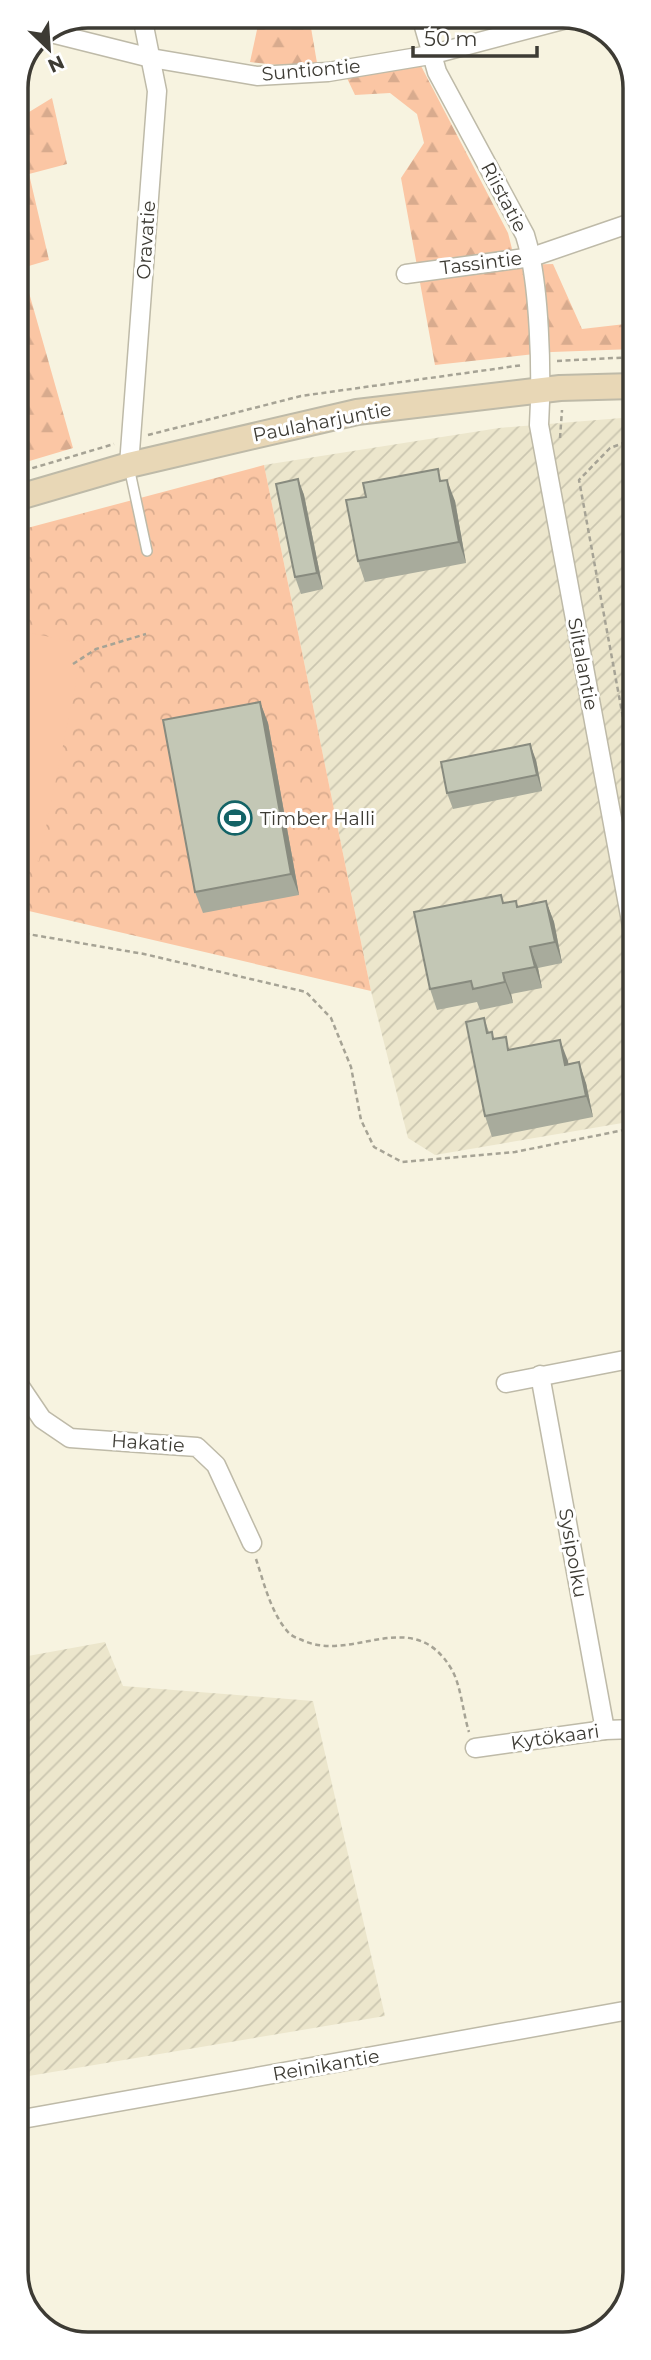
<svg xmlns="http://www.w3.org/2000/svg" width="651" height="2360" font-family="Montserrat,sans-serif">
  <style>
    .industrial { fill: url(#industrial-furrows) }
    .forest { fill: url(#forest-firs) }
    .park { fill: url(#park-crowns) }
    .pitch { fill: #fbc6a4 }
    .lines { fill: none; stroke-linecap: round; stroke-linejoin: round }
    .lane-casing { stroke: #bebaa8; stroke-width: 12 }
    .street-casing { stroke: #bebaa8; stroke-width: 21 }
    .secondary-casing { stroke: #bebaa8; stroke-width: 28 }
    .path { stroke: #a6a395; stroke-width: 2.5; stroke-dasharray: 5 3.5; stroke-linecap: butt }
    .lane { stroke: #fff; stroke-width: 9 }
    .street { stroke: #fff; stroke-width: 18 }
    .secondary { stroke: #e8d7b6; stroke-width: 24 }
    .wall { fill: #a8ab9c }
    .shaded-wall { fill: #888b7f }
    .building { fill: #c3c7b5; stroke: #888b7f; stroke-width: 2 }
    .labels { text-anchor: middle; dominant-baseline: central; stroke-width: 6; stroke-linejoin: round; paint-order: stroke }
    .street-label { font-size: 19px; fill: #3d3b34; stroke: #fff }
    .poi-label { font-size: 19px; fill: #3d3b34; stroke: #fff; text-anchor: start }
    .rim { fill: none; stroke: #3d3b34; stroke-width: 3.5 }
  </style>
  <defs>
    <pattern id="industrial-furrows" width="10" height="10" patternUnits="userSpaceOnUse" patternTransform="scale(1.75)"><rect width="10" height="10" fill="#ece6cc"/><path d="M-1 1l2-2M0 10L10 0M9 11l2-2" fill="none" stroke="#cbc6b0"/></pattern>
    <pattern id="forest-firs" width="22" height="20" patternUnits="userSpaceOnUse" patternTransform="scale(1.75)"><rect width="22" height="20" fill="#fbc6a4"/><path d="M5 1l3.5 6h-7zM16 11l3.5 6h-7z" fill="#d8ab8e"/></pattern>
    <pattern id="park-crowns" width="20" height="18" patternUnits="userSpaceOnUse" patternTransform="scale(1.75)"><rect width="20" height="18" fill="#fbc6a4"/><path d="M2 6a3 3 0 1 1 6 0M12 15a3 3 0 1 1 6 0" fill="none" stroke="#d8ab8e"/></pattern>
  </defs>
  <rect width="100%" height="100%" fill="#f7f3e0"/>
  <g class="industrial">
    <path d="M634,417V1121L435,1155L408,1138L371,991L264,465L499,428Z"/>
    <path d="M105,1642L123,1686L313,1701L385,2016L17,2078V1658Z"/>
  </g>
  <g class="forest">
    <path d="M260,16H309L317,63L287,66L250,62Z"/>
    <path d="M420,64L508,233L516,265L553,264L582,329L634,323V349L552,352L435,365L401,178L424,143L417,114L390,93L355,95L346,76Z"/>
    <path d="M52,98L67,164L29,174L49,260L22,268L73,448L16,465V120Z"/>
  </g>
  <path class="park" d="M264,465L371,991L16,908V531Z"/>
  <path class="pitch" d="M16,630L84,644L39,861L16,856Z"/>
  <g class="lines">
    <defs>
      <path id="lane" d="M129,467L147,551"/>
      <g id="street">
        <path d="M421,16L437,72L525,235C540,282 542,375 539,425L634,937"/>
        <path d="M47,32L151,58L257,76L328,72L430,55L574,17"/>
        <path d="M406,274L532,257L634,222"/>
        <path d="M129,465L157,91L142,16"/>
        <path d="M540,1375L605,1730"/>
        <path d="M17,1382L42,1419L70,1438L197,1447L216,1465L252,1543"/>
        <path d="M506,1383L635,1358"/>
        <path d="M475,1748L605,1730L635,1729"/>
        <path d="M17,2120L635,2009"/>
      </g>
      <path id="secondary" d="M16,498L129,465L357,412L560,388L634,386"/>
    </defs>
    <use href="#lane" class="lane-casing"/>
    <use href="#street" class="street-casing"/>
    <use href="#secondary" class="secondary-casing"/>
    <g class="path">
      <path d="M557,361L634,357"/>
      <path d="M148,435L301,396L523,365"/>
      <path d="M560,438L562,410"/>
      <path d="M634,439L610,448L579,480L634,777"/>
      <path d="M16,473L114,444"/>
      <path d="M73,664L96,649L146,634"/>
      <path d="M16,932L144,954L306,992L331,1018L351,1067L361,1120L374,1147L402,1162L515,1152L634,1128"/>
      <path d="M256,1559C264,1583 271,1613 288,1632C291,1636 297,1638 302,1640C353,1664 413,1603 452,1670C461,1686 463,1713 469,1732"/>
    </g>
    <use href="#lane" class="lane"/>
    <use href="#street" class="street"/>
    <use href="#secondary" class="secondary"/>
  </g>
  <g class="wall">
    <path d="M298,479L304,495L323,589L301,594L295,577Z"/>
    <path d="M442,481L455,501L466,563L365,582L358,561Z"/>
    <path d="M260,702L268,723L299,895L203,913L195,892Z"/>
    <path d="M536,760L542,791L453,809L447,793Z"/>
    <path d="M516,901L518,907L546,901L554,922L562,963L538,968L542,988L511,994L513,1003L480,1010L477,1002L437,1010L430,989L504,903Z"/>
    <path d="M484,1018L489,1032H492L494,1039L510,1050L568,1061V1064L586,1083L593,1117L492,1137L485,1116Z"/>
  </g>
  <g class="shaded-wall">
    <path d="M298,479L304,495L323,589L317,573Z"/>
    <path d="M447,480L455,501L466,563L459,542Z"/>
    <path d="M260,702L268,723L299,895L291,874Z"/>
    <path d="M530,744L536,760L542,791L537,775Z"/>
    <path d="M546,901L554,922L562,963L555,942Z"/>
    <path d="M530,947L538,968L542,988L535,967Z"/>
    <path d="M503,973L511,994L513,1003L505,982Z"/>
    <path d="M560,1040L568,1061L572,1086L565,1065Z"/>
    <path d="M579,1062L586,1083L593,1117L586,1096Z"/>
  </g>
  <g class="building">
    <path d="M438,469L440,481L447,480L459,542L358,561L346,500L366,497L363,483Z"/>
    <path d="M298,479L317,573L295,577L276,484Z"/>
    <path d="M260,702L291,874L195,892L163,720Z"/>
    <path d="M530,744L537,775L447,793L441,762Z"/>
    <path d="M501,895L503,903L516,901L517,907L546,901L555,942L530,947L535,967L503,973L505,982L473,989L471,981L430,989L414,912Z"/>
    <path d="M484,1018L487,1033L492,1032L493,1039L506,1037L508,1050L560,1040L565,1065L579,1062L586,1096L485,1116L466,1022Z"/>
  </g>
  <defs>
    <symbol id="stadium-ring" viewBox="-11 -11 22 22"><circle r="9.5" fill="#fff" stroke="#136366" stroke-width="1.5"/><path d="M0-5a6.5 5 0 1 0 0 10a6.5 5 0 1 0 0-10ZM-3.5-1.8h7v3.6h-7Z" fill="#136366"/></symbol>
  </defs>
  <g fill-rule="evenodd">
    <use href="#stadium-ring" x="216" y="799" width="38" height="38"/>
  </g>
  <g class="labels">
    <g class="street-label">
      <text transform="translate(311 70) rotate(-5)">Suntiontie</text>
      <text transform="translate(504 197) rotate(62)">Riistatie</text>
      <text transform="translate(146 240) rotate(-86)">Oravatie</text>
      <text transform="translate(481 263) rotate(-7)">Tassintie</text>
      <text transform="translate(322 422) rotate(-11)">Paulaharjuntie</text>
      <text transform="translate(583 664) rotate(79)">Siltalantie</text>
      <text transform="translate(148 1443) rotate(4)">Hakatie</text>
      <text transform="translate(573 1553) rotate(80)">Sysipolku</text>
      <text transform="translate(555 1737) rotate(-8)">Kytökaari</text>
      <text transform="translate(326 2065) rotate(-10)">Reinikantie</text>
    </g>
    <g class="poi-label">
      <text x="260" y="818">Timber Halli</text>
    </g>
  </g>
  <path d="M0 0H651V2360H0ZM88 28H563A60 60 0 0 1 623 88V2272A60 60 0 0 1 563 2332H88A60 60 0 0 1 28 2272V88A60 60 0 0 1 88 28Z" fill="#fff" fill-rule="evenodd"/>
  <path class="rim" d="M88 28H563A60 60 0 0 1 623 88V2272A60 60 0 0 1 563 2332H88A60 60 0 0 1 28 2272V88A60 60 0 0 1 88 28Z"/>
  <g transform="translate(49 49) rotate(155)" stroke="#ffffff" stroke-width="5" paint-order="stroke">
  <path d="M0-5L12 26L0 18L-12 26Z" fill="#3d3b34"/>
  <text y="-10" font-size="19" font-weight="bold" text-anchor="middle" fill="#3d3b34">N</text>
  </g>
  <path d="M413 46v10h124v-10" fill="none" stroke="#3d3b34" stroke-width="3.5"/>
  <text x="424" y="46" font-size="21" fill="#3d3b34" stroke="#ffffff" stroke-width="5" paint-order="stroke">50 m</text>
</svg>
